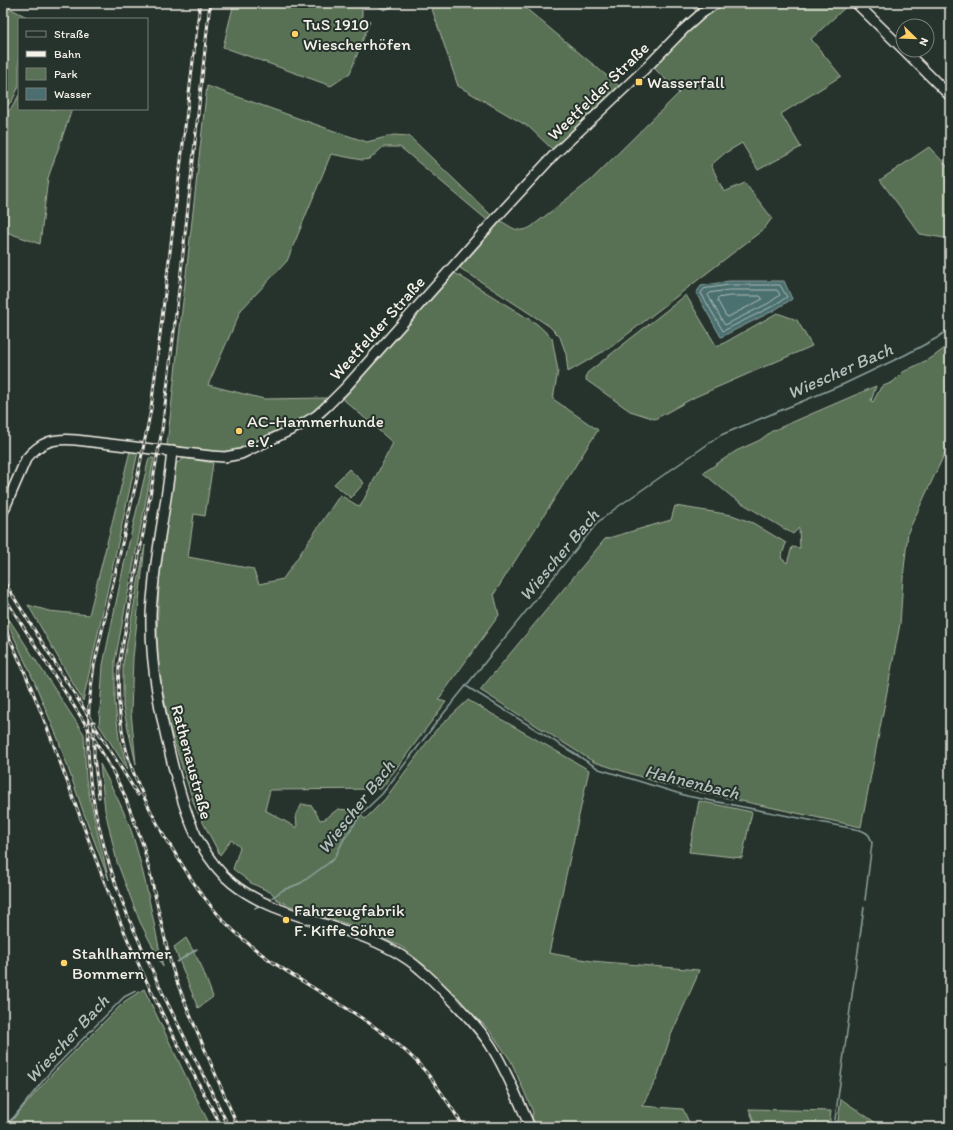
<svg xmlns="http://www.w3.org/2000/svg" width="953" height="1130" viewBox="0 0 953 1130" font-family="Itim,sans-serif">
	<rect width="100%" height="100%" fill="#26332d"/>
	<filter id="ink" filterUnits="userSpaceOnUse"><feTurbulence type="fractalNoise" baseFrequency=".025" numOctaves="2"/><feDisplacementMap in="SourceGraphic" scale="8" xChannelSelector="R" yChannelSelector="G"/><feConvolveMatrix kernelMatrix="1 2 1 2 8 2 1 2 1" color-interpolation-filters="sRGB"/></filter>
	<g filter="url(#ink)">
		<g fill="#597155" stroke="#a6b19e">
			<path d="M234,3H362V17L370,21L350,73L331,86L223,47Z"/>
			<path d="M375,3H403L384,10Z"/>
			<path d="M430,3H523V6L619,86L553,150L529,127L458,86Z"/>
			<path d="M689,3H708L696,11Z"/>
			<path d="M723,3H848L849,4L811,39L841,76L781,114L801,147L758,170L742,143L725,153L711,165L724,192L745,183L772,218L764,229L611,347L568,372L566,354L560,337L549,326L460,268L501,221C513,228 518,234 531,227L590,181L679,93L653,67L698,21Z"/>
			<path d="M3,5L31,19H19V86L12,101L3,110Z"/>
			<path d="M207,86L340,133L367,142L394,135L409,136L491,215L487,220L400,147H383L370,159L362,160L331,154L287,261L241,310L208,385L264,399L327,398L313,414L248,448L224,454L167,445Z"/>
			<path d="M19,95V109H72L48,178L40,244L3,231V117L13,106Z"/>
			<path d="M929,147L950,169V239L920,234L880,180Z"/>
			<path d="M455,273L537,324L552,338L558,371L553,399L598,430L494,594L499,615L438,700L446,702L381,789L270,790L265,810L297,828L296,815L302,804L312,806L320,820L325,819L338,809L356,811L365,819L385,799L436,730L468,700L589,770L549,953L592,961L699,970L696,979L671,1035L657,1078L642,1106L683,1109L691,1127H534L531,1121L533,1112L511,1061L489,1030L426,967L402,947L357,927L290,906L276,899L272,893L251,883L233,869L240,847L231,840L220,855L195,807L169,726L159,669L157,636L159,581L175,464L185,458L213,463L205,516L194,514L188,557L253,569L259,584L283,579L340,495L360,507L393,443L343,399Z"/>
			<path d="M686,295L717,347L777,313L797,320L812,346L695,397L655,419L630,411L586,380L587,373Z"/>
			<path d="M950,344V442L908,532L903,578L900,624L861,827L663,784L594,762L480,690L605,539L671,520L675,506L732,515L753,523L786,543L781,558L787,563L792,547L800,548L799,528L793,534L732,497L703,473L736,451L760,440L772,431L876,386L871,401L873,402L881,387L893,382L903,372L933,357Z"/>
			<path d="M130,451L138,452L83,701L28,605L49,611L89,615Z"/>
			<path d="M149,458H154L115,661V703L119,738L128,770L99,725L103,665L124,564Z"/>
			<path d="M349,469L364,483L351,498L334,484Z"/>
			<path d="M145,545L133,658L131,712L136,764L123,707V664Z"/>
			<path d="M3,610L84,734L86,779L97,831L109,880L83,811L58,739L34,681L3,613Z"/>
			<path d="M100,764C112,788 125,811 133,836C146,879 154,924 163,967L140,922L117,862L105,810Z"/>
			<path d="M699,801L752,812L742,858L689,852Z"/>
			<path d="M186,938L201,965L213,997L198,1008L174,947Z"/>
			<path d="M144,989L190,1085L211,1127H6L52,1074L125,1001Z"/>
			<path d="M841,1099L882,1127H837Z"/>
			<path d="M749,1109L831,1111L829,1127H756Z"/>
		</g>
		<path fill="#4b6f70" stroke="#8fa3a0" d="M729,281H784L792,299L773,311L721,337L696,293L701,286Z"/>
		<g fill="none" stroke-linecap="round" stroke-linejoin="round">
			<g stroke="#b0bdb8" stroke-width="1">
				<path d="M729,285H780L787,297L771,307L723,331L701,293L704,289Z"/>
				<path d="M729,290H777L780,295L769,303L725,325L724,324L708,295L710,293Z"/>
				<path d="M730,296H760L762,298L761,300L728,317L726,316L717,300L719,298Z"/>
			</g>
			<g stroke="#8fa3a0" stroke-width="1.5">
				<path d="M466,686L599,769L687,796L860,830C868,833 870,835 872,843L865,900"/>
				<path d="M270,899L283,890L301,883L334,859L344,839L362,813L382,794L436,723L598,522L616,508L721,435L844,384L905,355L937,338L950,328"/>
				<path d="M255,908L260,905"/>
				<path d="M177,962L197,949"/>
				<path d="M3,1127L14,1117L50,1072L124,997L136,991"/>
				<path d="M834,1127L864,907"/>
			</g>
			<defs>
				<g id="secondary">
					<path d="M856,3L903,49"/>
					<path d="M904,50L950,96"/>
					<path d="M172,451C168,494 159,536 154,579C153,592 151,605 151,617C150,667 161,718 173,766C180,792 187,819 200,843C208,857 218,872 232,883C268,912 315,919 358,935C380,943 403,954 421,970C433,980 444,992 455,1003C468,1017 481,1030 491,1046C507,1071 518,1100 530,1127"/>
					<path d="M3,512L26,459C41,441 54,438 76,440L211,456L225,457L241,454L299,426L316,416L326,407L346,387L497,217L554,155L650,64L683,30L702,13L716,3"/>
				</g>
			</defs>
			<use href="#secondary" stroke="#f4f1e8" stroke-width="12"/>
			<use href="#secondary" stroke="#26332d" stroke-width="9"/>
			<defs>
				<g id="rail">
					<path d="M200,3L151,409L138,474L94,666L89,703L88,750L90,781L96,814L106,854L116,885L129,919L163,994L229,1127"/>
					<path d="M3,580L138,795"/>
					<path d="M3,595L86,725L111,768L124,794L143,845L150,873L169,957L175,977L188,1010L238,1127"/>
					<path d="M3,624C49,720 79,821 119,919C148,990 185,1059 222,1127"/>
					<path d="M94,722V757L99,797"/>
					<path d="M167,840C185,870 203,900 227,924C273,972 337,996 388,1037C402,1047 415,1059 426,1072C440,1089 452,1109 464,1127"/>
					<path d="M169,845C148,807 126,767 121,723C118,703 118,684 119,665L162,430L180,281L210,3"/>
				</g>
			</defs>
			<use href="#rail" stroke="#f4f1e8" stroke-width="3"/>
			<use href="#rail" stroke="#26332d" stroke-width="1.5" stroke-dasharray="4.5" stroke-linecap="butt"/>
		</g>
	</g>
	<g fill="#ffd166" stroke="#26332d" stroke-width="1.5">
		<circle cx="295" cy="34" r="4"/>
		<rect x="635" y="78" width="8" height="8" rx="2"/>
		<circle cx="239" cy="431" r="4"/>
		<circle cx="286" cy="920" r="4"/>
		<circle cx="64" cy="963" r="4"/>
	</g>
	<g text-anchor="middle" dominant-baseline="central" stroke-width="4" stroke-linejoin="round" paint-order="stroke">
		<g font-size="17" fill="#f4f1e8" stroke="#26332d" text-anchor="start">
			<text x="303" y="24">TuS 1910<tspan x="303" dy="20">Wiescherhöfen</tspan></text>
			<text x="647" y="82">Wasserfall</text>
			<text x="247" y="421">AC-Hammerhunde<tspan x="247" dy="20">e.V.</tspan></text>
			<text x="294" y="910">Fahrzeugfabrik<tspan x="294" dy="20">F. Kiffe Söhne</tspan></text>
			<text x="72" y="953">Stahlhammer<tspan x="72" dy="20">Bommern</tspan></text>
		</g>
		<g font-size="17" fill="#f4f1e8" stroke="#26332d">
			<text transform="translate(598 91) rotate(-44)">Weetfelder Straße</text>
			<text transform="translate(377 328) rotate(-48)">Weetfelder Straße</text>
			<text transform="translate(192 762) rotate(75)">Rathenaustraße</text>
		</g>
		<g font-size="18" font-style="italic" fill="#b0bdb8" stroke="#26332d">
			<text transform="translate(840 371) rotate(-24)">Wiescher Bach</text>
			<text transform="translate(559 555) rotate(-50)">Wiescher Bach</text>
			<text transform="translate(692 782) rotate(14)">Hahnenbach</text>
			<text transform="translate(356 807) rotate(-52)">Wiescher Bach</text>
			<text transform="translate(67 1039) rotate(-47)">Wiescher Bach</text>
		</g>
	</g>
	<rect width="953" height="1130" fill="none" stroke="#26332d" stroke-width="16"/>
	<rect x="8" y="8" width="937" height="1114" fill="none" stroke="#f4f1e8" stroke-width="1.5" filter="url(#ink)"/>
	<rect x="18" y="18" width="130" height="92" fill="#26332d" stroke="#787f78"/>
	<rect x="26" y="31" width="20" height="6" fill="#26332d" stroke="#787f78"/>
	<text x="54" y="38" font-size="12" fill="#f4f1e8">Straße</text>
	<rect x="26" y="51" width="20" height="6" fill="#f4f1e8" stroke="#787f78"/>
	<text x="54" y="58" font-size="12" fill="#f4f1e8">Bahn</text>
	<rect x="26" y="68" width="20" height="12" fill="#597155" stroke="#787f78"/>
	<text x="54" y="78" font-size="12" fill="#f4f1e8">Park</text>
	<rect x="26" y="88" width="20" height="12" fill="#4b6f70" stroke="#787f78"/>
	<text x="54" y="98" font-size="12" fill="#f4f1e8">Wasser</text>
	<g transform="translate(915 38) rotate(113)"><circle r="19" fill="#26332d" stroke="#787f78"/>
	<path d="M0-3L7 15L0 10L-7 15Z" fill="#ffd166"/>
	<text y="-6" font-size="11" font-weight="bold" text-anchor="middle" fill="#f4f1e8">N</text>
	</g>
</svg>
